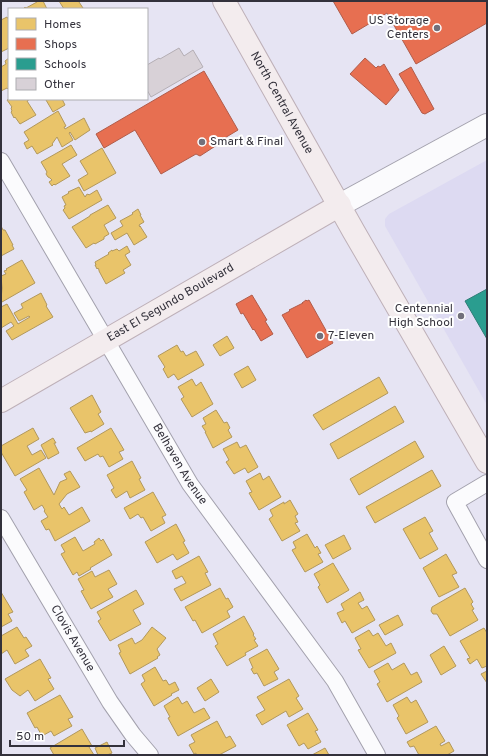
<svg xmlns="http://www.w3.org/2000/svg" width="488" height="756" viewBox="0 0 488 756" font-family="Overpass,sans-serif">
	<rect width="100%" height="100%" fill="#e6e4f3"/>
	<path fill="#dddaf2" d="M487,160V405L385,226V219L389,214Z"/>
	<g fill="#e9c46a" stroke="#b2985c">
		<path d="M36,1H43L47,9H23L25,7L26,8L37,2Z"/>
		<path d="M59,1H79V2L83,8L81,9H64Z"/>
		<path d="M7,17L9,20V48L1,52V20Z"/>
		<path d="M9,58V89H8L7,88L1,91V67L6,64L5,61Z"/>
		<path d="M9,99H30L27,101L36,115L20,124L15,117L14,118L11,112L12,111L11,108L12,107L7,100Z"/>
		<path d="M48,99H62L65,105L53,112L46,100Z"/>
		<path d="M58,111L66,126L64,127L65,129L84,118L90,130L75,140L70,132L69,133L73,140L62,147L57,137L52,144L53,145L37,154L32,146L27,149L24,143L29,140L24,132Z"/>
		<path d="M71,145L77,155L62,164L70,176L55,185L54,184L52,186L49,182L52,180L50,178L48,177L46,174L47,172L41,162Z"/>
		<path d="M102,148L116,173L84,191L78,180L88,174L80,161Z"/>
		<path d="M79,187L85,197L86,196V195L88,194L89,195L97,190L102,200L69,219L63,210L65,208L64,206L66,205L62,197L69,193L68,192Z"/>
		<path d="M108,205L116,218L104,225L109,234L104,237V239L95,244L94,243L86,248L72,227L90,216V215Z"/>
		<path d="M138,209L141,215H140L144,222L139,225L140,227V226L147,237L134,245L127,233L115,240L111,233L123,226L120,221L133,214L132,213Z"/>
		<path d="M1,226L3,230H5L13,245H12L14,249L1,256Z"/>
		<path d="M127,246L130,252L125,255L131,265L123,270L125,273L106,284L99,271V270L98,268L97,269L95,265H96L95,262L109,254L108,253L112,250V251L117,249L119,251Z"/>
		<path d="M22,260L35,283L2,302L1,300L2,288L1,276L6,274L4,271L7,270L6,269Z"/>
		<path d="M41,293L47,305L46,306L53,317L12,340L6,331L14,326L11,322L1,328V307L7,304L18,324L30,317L29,316L19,321L14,313L23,308L21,304Z"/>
		<path d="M227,336L234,348L220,356L213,345Z"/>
		<path d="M177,345L181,352L183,351L186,356L196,351L204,365L178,380L174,374L168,378L163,369L165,367L158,356Z"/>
		<path d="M248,366L256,380L242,388L234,374Z"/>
		<path d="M379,377L388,393L323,430L313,415Z"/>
		<path d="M192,379L196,386L201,382L213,404L192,417L181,399L184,397L178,387Z"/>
		<path d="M92,395L101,412L98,414L104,424L91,432V431L85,433L70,408Z"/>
		<path d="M395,406L404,422L338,459L330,444Z"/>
		<path d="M216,410L224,423L227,422L230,428L228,430L232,437L213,448L205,432H206L202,426L206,424L203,418Z"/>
		<path d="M33,428L39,439L27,446L32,455L41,450L46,458L15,476L1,452V446Z"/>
		<path d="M111,428L124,450L119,452L123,459L109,467L103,456L100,457L98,454L85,461L77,448Z"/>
		<path d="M53,438L56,443H54L59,453L48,459L41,445Z"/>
		<path d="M415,441L424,457L359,495L350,479Z"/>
		<path d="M237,442L240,448L246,445L258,467L248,473L245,468L234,474L226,462L229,460L223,449Z"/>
		<path d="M132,461L141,478L139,479L145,490L130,498L127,491L116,498L111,490L114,488L107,475Z"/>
		<path d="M39,468L54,495L60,482L67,479L64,474L70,471L80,487L67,494L59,504L62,509L64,507L69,515L82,507L90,521L55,541L49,529L46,530L41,521L48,517L44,511L45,510L42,505L34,510L24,492L27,490L20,479Z"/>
		<path d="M432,470L441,486L375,523L366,507Z"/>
		<path d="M260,473L263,480L269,476L281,497L259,510L249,493L252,492L246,481Z"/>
		<path d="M153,492L166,515L162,517L165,523L151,531L143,517L141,518L138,514L130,519L124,508Z"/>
		<path d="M290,500L298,514L295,516L298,522L295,523L300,531L282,541L269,519L273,516L270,510L284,502V504Z"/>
		<path d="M425,517L433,531L429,533L438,549L420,559L403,529Z"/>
		<path d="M176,524L185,541L183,542L189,553L177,560L173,554L157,563L145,542Z"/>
		<path d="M307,534L315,548L317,546L321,553L318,554L323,562L305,572L292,550L296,548L293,542Z"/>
		<path d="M344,535L351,549L333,559L325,545Z"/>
		<path d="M75,537L83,551L95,544L94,542L99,538L101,541L103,539L112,555L90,568L91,569L79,576L77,572L73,575L61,554L65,552L61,545Z"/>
		<path d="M446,554L457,573L452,575L459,587L439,597L423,568Z"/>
		<path d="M199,556L208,572L205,573L211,585L181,601L174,589L186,583L182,576L176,579L172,571Z"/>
		<path d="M333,563L349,590L327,603L318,587L320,585L314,574Z"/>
		<path d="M109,570L117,584L108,589L113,597L91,609L81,591L84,590L78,579L92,571L95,577Z"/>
		<path d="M220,588L226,599L228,598L233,607L227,611L230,617L202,633L195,620L193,621L185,607Z"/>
		<path d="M465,588L473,602L471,604L474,609L472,610L478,620L450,636L437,614H433L431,611L432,607Z"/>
		<path d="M136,590L144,604L133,610L141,624L110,641L98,621L101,619L97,612Z"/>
		<path d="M1,592L13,612L8,614L12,621L1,627Z"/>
		<path d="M360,592L364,600L358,603L362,609L367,606L375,620L352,633L345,621L342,623L337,613L344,610L341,604Z"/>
		<path d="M398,615L403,625L385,635L379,625Z"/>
		<path d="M244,616L254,634L253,635L256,639L254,640L258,646L245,653L246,655L227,666L215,646L218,644L213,634Z"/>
		<path d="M17,627L24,638L26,637L32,646L25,650L29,656L15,664L7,650L1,654V636Z"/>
		<path d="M152,627L166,638L157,649L160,655L157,657L158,658L130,674L119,653L121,652L118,645L132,638L135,644L142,640Z"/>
		<path d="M484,628L487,633V666L482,668L477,659L470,664L467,659L470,658L460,641Z"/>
		<path d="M369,630L373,636L378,633L386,646L391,643L396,653L369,668L358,650L361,649L355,638Z"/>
		<path d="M444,646L456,666L441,675L430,655Z"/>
		<path d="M267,649L279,669L274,672L278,679L264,686L257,673L254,674L251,669L253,668L249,659Z"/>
		<path d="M40,659L51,678L48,679L54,689L35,701L28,690L20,696L12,690L5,679Z"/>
		<path d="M388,663L392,670L404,663L411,675L417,672L422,682L387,702L377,684L380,682L374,671Z"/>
		<path d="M155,667L163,681L166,680L169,685L175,682L179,690L171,694L172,695L154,706L141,684L145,681L142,675Z"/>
		<path d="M487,671V683L481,674Z"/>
		<path d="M211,679L219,692L205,701L197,688Z"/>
		<path d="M289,679L299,696L296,698L303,709L289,717L286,711L262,725L256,715L265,710L257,697Z"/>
		<path d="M60,695L73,717L68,719L72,726L54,736L51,731L42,736L37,727L35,728L27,713Z"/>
		<path d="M178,697L182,704L187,701L194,713L204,708L210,718L178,736L168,718L170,717L164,706Z"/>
		<path d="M407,697L411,703L416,700L428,722L406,734L397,718L399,716L393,705Z"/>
		<path d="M308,713L318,730L315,731L321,742L308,749L304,743L299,746L287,725Z"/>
		<path d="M217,721L226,738L230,736L236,746L219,755H196V753L194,754L189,745L195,742L191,735Z"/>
		<path d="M436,726L445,741L440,744L441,746L449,742L454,751L447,755H419L414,746L410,747L407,742Z"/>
		<path d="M82,729L92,746L89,747L94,755H54L50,748Z"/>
		<path d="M107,742L112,753L107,755H98L95,748Z"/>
		<path d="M325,748L329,755H312Z"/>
	</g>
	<g fill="#e76f51" stroke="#b15c4a">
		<path d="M333,1H487V23L416,64L387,13L352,34Z"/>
		<path d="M365,58L376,68L378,66L380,67L384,64L399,90L386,105L350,74Z"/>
		<path d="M411,67L434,109L425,114L422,113L399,74Z"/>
		<path d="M204,71L238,130L218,142L217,145L200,156L196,154L161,174L135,130L104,148L96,134Z"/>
		<path d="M252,295L267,320L265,321L273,334L261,341L254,329L253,330L243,313L241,314L236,304Z"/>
		<path d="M306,300L307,301L309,300L333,343L307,358L282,315L290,311L289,310L303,303H302Z"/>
	</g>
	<path fill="#2a9d8f" stroke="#2d7d76" d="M487,289V339L465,301Z"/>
	<path fill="#d8d1d7" stroke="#b4aeb4" d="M179,48L184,56L193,50L203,67L151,97L147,90V65L159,58L160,59Z"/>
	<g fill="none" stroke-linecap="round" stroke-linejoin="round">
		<defs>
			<g id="street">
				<path id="s1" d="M1,161L190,484L335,681L377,755"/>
				<path d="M487,483L455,502L487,560"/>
				<path id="s2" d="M1,518L110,702L133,735L150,755"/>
			</g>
			<path id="secondary" d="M340,205L487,125"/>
			<g id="primary">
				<path id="s3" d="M224,1L354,232L487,462"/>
				<path id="s4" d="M1,401L340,205"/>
			</g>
		</defs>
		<use href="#street" stroke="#a3a1ad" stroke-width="18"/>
		<use href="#secondary" stroke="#a3a1ad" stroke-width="24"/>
		<use href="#primary" stroke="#beb0b8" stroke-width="24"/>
		<use href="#street" stroke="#fbfbfd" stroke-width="16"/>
		<use href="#secondary" stroke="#fbfbfd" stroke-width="22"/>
		<use href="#primary" stroke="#f3ecee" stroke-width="22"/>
	</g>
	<g fill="#72707b" stroke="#fff" stroke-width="1.5">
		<circle cx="437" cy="28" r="4"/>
		<circle cx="202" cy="142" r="4"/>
		<circle cx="461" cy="316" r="4"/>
		<circle cx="320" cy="336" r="4"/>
	</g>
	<g text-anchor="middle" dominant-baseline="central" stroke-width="4" stroke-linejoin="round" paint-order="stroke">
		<g font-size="12" fill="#33313b" stroke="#fff" text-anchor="end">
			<text x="429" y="21">US Storage<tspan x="429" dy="14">Centers</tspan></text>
			<text x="210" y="142" text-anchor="start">Smart &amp; Final</text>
			<text x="453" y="309">Centennial<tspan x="453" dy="14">High School</tspan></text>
			<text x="328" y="336" text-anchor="start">7-Eleven</text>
		</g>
		<g font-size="12" fill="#33313b" stroke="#fff">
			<text stroke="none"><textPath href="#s3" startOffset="117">North Central Avenue</textPath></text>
			<text stroke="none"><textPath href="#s4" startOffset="196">East El Segundo Boulevard</textPath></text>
			<text stroke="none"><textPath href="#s1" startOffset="352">Belhaven Avenue</textPath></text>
			<text stroke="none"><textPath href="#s2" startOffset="140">Clovis Avenue</textPath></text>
		</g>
	</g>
	<rect width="488" height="756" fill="none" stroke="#33313b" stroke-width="4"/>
	<rect x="8" y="8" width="140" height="92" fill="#ffffff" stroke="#adadb1"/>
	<rect x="16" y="18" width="20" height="12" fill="#e9c46a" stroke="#adadb1"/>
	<text x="44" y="28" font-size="12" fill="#33313b">Homes</text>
	<rect x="16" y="38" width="20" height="12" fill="#e76f51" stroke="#adadb1"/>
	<text x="44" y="48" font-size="12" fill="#33313b">Shops</text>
	<rect x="16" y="58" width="20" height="12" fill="#2a9d8f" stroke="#adadb1"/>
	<text x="44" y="68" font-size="12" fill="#33313b">Schools</text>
	<rect x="16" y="78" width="20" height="12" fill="#d8d1d7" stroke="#adadb1"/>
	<text x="44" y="88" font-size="12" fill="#33313b">Other</text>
	<path d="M10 740v6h114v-6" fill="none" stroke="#33313b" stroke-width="2"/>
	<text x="16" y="740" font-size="12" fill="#33313b" stroke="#ffffff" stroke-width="3" paint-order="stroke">50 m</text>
</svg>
